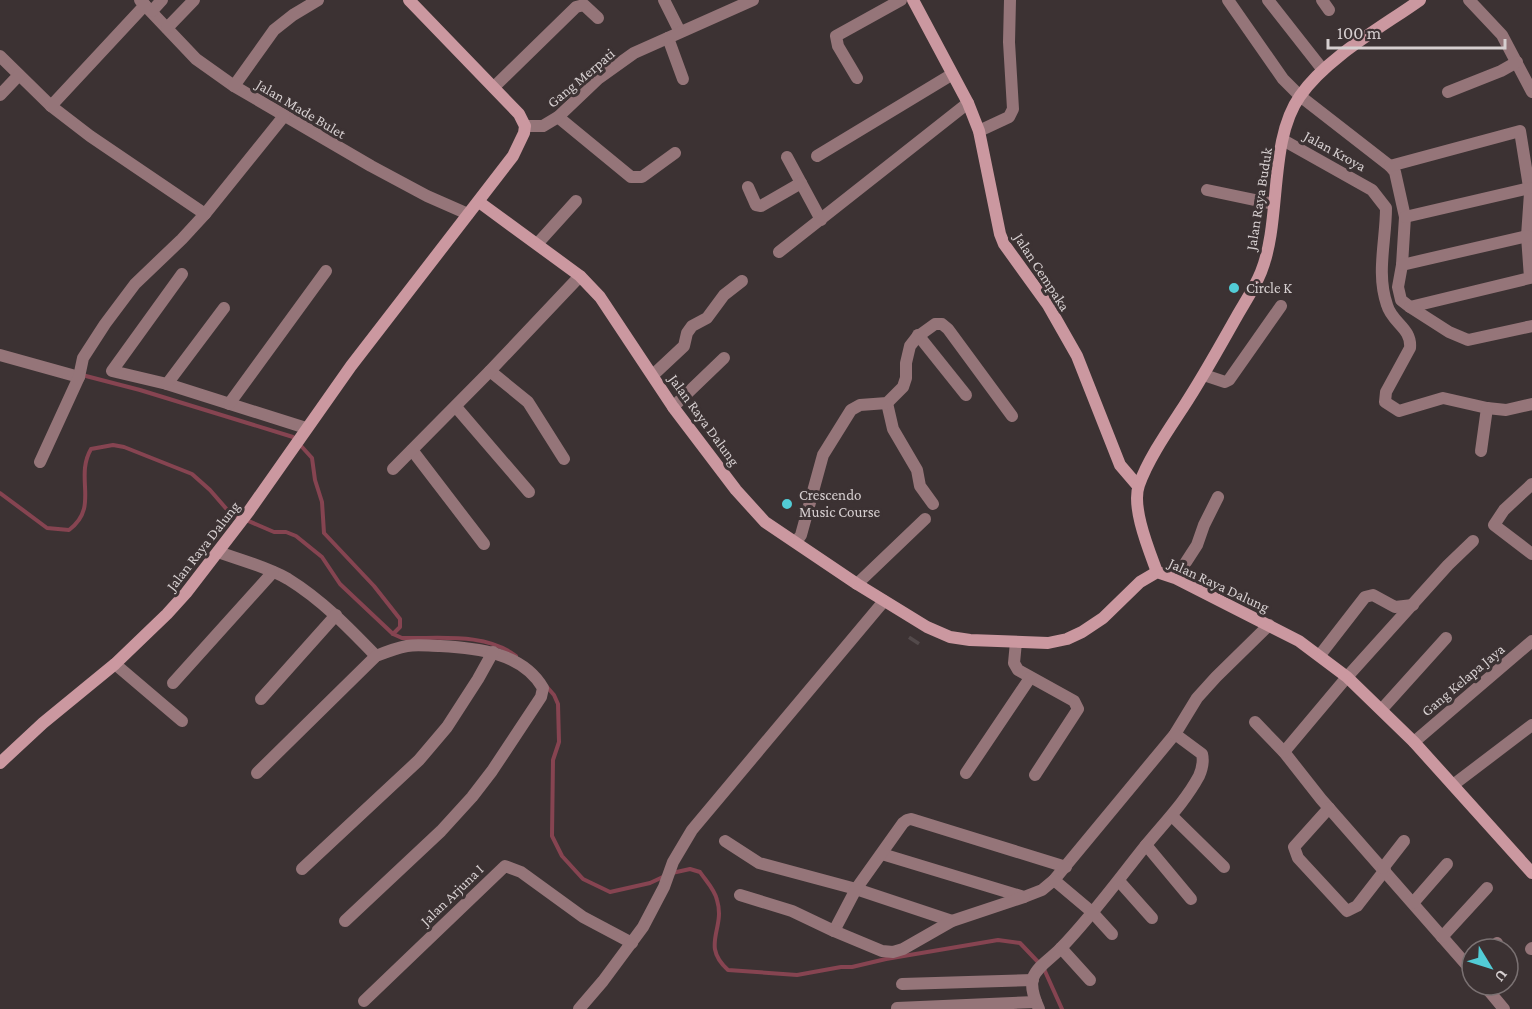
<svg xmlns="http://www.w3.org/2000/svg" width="1532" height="1009" viewBox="0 0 1532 1009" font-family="'Crimson Pro',serif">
	<rect width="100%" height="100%" fill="#3c3233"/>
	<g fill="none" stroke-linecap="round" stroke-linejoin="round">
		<g stroke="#864451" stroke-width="4">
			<path d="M82,375L140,390L293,437L312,458L315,480L322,502L324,533L374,586L400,619V627L393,634"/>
			<path d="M0,493L47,528L69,530C100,507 74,478 91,449L113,445L124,447L192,474L210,490L230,513L274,532H286L296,536L322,557L340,584L393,634L402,638C439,639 485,632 516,656"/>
			<path d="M547,687L554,695L558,704L559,742L553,760L552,836L562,856L583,879L610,892L650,883L665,876"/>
			<path d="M672,873L690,869L700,872C706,881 715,890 717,900C726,929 700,945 728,970L797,975L841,967H852L886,959L998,940L1020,943L1039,963"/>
			<path d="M1044,969L1062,1009"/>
		</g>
		<path stroke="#534a4b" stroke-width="12" stroke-dasharray="12 6" stroke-linecap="butt" d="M913,642L915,639"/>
		<g stroke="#957579" stroke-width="12">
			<path d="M140,0L196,59L234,86L371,166L427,196L468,214"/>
			<path d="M664,0L680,32"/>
			<path d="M1228,0L1283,79L1300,96L1390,166L1395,172L1405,217L1402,265L1398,287L1401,300L1410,307L1449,332L1468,340L1532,326"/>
			<path d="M1268,0L1323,70"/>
			<path d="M1322,0L1329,10"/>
			<path d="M1469,0L1502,35L1532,92"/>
			<path d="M152,11L162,0"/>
			<path d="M167,28L194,0"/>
			<path d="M668,38L683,79"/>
			<path d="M0,56L51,106L90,136L205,214"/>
			<path d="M857,78L838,46L836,36L901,0"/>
			<path d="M234,86L274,30L293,15L318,0"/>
			<path d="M494,87L576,7L584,5L598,18"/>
			<path d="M1448,92L1501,71L1517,62"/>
			<path d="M0,95L19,75"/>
			<path d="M51,106L145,5"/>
			<path d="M558,117L631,177H642L675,153"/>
			<path d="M525,126H543L558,117L599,78L634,53L753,0"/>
			<path d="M979,131L1009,117L1013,109L1009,42L1010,0"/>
			<path d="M1283,140L1372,190L1386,208C1386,241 1376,273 1387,305C1392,323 1412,328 1410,348L1386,392L1385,402L1399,411L1443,398L1487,408L1506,410L1532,404"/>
			<path d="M817,156L951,75"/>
			<path d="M787,157L821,220"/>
			<path d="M1390,166L1520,131L1530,193L1527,236L1530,278L1410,307"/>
			<path d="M748,187L756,205L761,206L801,183"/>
			<path d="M1207,190L1274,204"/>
			<path d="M1405,217L1530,188"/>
			<path d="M538,243L576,201"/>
			<path d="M779,252L968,103"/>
			<path d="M1402,265L1527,236"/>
			<path d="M182,274L112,371L167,384L306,428"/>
			<path d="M918,335L966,395"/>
			<path d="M0,355L79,377"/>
			<path d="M490,371L528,402L564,459"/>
			<path d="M653,375L684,346L687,333L692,326L707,318L724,295L742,281"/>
			<path d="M1204,375L1225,382L1229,380L1281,306"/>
			<path d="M167,384L224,308"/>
			<path d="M887,403L893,429L917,470L920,486L933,504"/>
			<path d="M229,404L326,271"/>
			<path d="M456,407L529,492"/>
			<path d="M673,407L724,358"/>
			<path d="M412,450L484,544"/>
			<path d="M1481,451L1487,408"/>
			<path d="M40,462L79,377L83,358L105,324L135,284L182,239L205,214L284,116"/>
			<path d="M393,469L490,371L580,276"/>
			<path d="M1532,484L1504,510L1494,525L1532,554"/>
			<path d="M796,542L801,535L823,455L851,410L860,405L887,403L903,387L906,378V363L910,346L917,337L935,324H942L948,329L1012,416"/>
			<path d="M218,552C241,560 267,567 288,579C322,600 349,628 376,656"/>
			<path d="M1186,562L1197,545L1204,525L1218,497"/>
			<path d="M857,584L925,519"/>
			<path d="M1016,642L1014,663L1018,670L1074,701L1078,709L1035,775"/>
			<path d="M1320,655L1365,597L1373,595L1395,607L1413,605"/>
			<path d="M115,664L182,721"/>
			<path d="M173,683L273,572"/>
			<path d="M261,699L336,615"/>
			<path d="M1382,709L1446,638"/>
			<path d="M1255,722L1284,752L1321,799L1472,971"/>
			<path d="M1414,742L1532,641"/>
			<path d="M1284,752L1347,677L1448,565L1473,541"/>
			<path d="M257,773L376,656C386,652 396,648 407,646C418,644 429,646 440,646C476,648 522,652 543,688L541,697L492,771L472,797L441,831L345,921"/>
			<path d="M966,773L1030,678"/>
			<path d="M1453,785L1532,725"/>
			<path d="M1329,808L1294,847L1298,858L1347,911L1357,906L1385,870"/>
			<path d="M1172,816L1224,867"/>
			<path d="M725,841L759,863L856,889L952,921"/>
			<path d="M1146,845L1191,899"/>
			<path d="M882,854L1024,897L1042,890L1054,880L1175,734L1197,698L1216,677L1269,625"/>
			<path d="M1383,868L1404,841"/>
			<path d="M302,869L419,760L447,727L478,679L493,652"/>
			<path d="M1054,880L1092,912L1112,934"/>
			<path d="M1119,881L1152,918"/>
			<path d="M740,895L792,911L834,931L856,889L903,823L907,820L911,819L1066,867"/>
			<path d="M1413,903L1447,864"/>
			<path d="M834,931L882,951L893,952L903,949L952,921L1024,897"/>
			<path d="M1442,937L1487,888"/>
			<path d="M1061,948L1090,980"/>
			<path d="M1495,949L1497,943"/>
			<path d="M1531,949L1532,948"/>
			<path d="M902,984L1033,980"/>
			<path d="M1484,985L1504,1009"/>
			<path d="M364,1001L505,866L521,872L583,917L632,943"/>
			<path d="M897,1008L1036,1002"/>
			<path d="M579,1009L603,981L643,927L664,887L673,862L692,830L884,601"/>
			<path d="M1039,1009C1035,1000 1030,988 1033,978C1037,966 1053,957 1061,948C1092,916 1118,880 1146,845C1164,823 1185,802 1199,776C1202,769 1204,762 1202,754L1175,734"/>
		</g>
		<g stroke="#cb98a0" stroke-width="12">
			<path d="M913,0L968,103L979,131L1000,234L1004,244L1048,305L1077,356L1120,465L1138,486"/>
			<path d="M479,202L580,276L600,297L673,407L736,490L765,522L857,584L927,627L950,637L970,640L1048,643L1067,639L1082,632L1103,618L1140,582L1157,572L1175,578L1299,641L1347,677L1414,742L1532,873"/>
			<path d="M1157,572C1149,550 1131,507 1139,485C1148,459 1169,429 1184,406C1203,377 1220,346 1237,316C1245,302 1255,287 1261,272C1282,220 1268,141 1300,96C1326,58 1382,27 1420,0"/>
			<path d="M0,763L43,723L115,664L167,614L186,593L249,511L351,366L513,156L524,133L525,126L519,114L409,0"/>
		</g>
	</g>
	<g fill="#52ccd6" stroke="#3c3233" stroke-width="2">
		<circle cx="1234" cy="288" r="6"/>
		<circle cx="787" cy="504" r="6"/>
	</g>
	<g text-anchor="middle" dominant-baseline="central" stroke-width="6" stroke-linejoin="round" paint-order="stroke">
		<g font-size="15" fill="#d6cfd0" stroke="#3c3233">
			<text transform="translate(581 78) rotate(-40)">Gang Merpati</text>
			<text transform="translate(301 109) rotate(31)">Jalan Made Bulet</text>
			<text transform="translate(1335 151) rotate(29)">Jalan Kroya</text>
			<text transform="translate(1259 199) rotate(-81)">Jalan Raya Buduk</text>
			<text transform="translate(1042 272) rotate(57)">Jalan Cempaka</text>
			<text transform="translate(704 420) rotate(54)">Jalan Raya Dalung</text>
			<text transform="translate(203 546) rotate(-52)">Jalan Raya Dalung</text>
			<text transform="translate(1219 585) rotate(25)">Jalan Raya Dalung</text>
			<text transform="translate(1463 680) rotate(-40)">Gang Kelapa Jaya</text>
			<text transform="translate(452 895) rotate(-44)">Jalan Arjuna I</text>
		</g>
		<g font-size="15" fill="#d6cfd0" stroke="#3c3233" text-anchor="start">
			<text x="1246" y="288">Circle K</text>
			<text x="799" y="495">Crescendo<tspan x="799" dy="17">Music Course</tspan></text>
		</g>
	</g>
	<g transform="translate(1490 967) rotate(128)"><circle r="28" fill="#3c3233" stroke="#7a7172" stroke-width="1.5"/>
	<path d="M0-4.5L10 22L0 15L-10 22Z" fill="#52ccd6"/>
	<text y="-9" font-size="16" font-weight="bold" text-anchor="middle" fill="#d6cfd0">U</text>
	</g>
	<path d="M1328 39v9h177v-9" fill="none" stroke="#d6cfd0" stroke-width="3"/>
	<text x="1337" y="39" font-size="18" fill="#d6cfd0" stroke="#3c3233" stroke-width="4.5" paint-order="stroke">100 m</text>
</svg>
